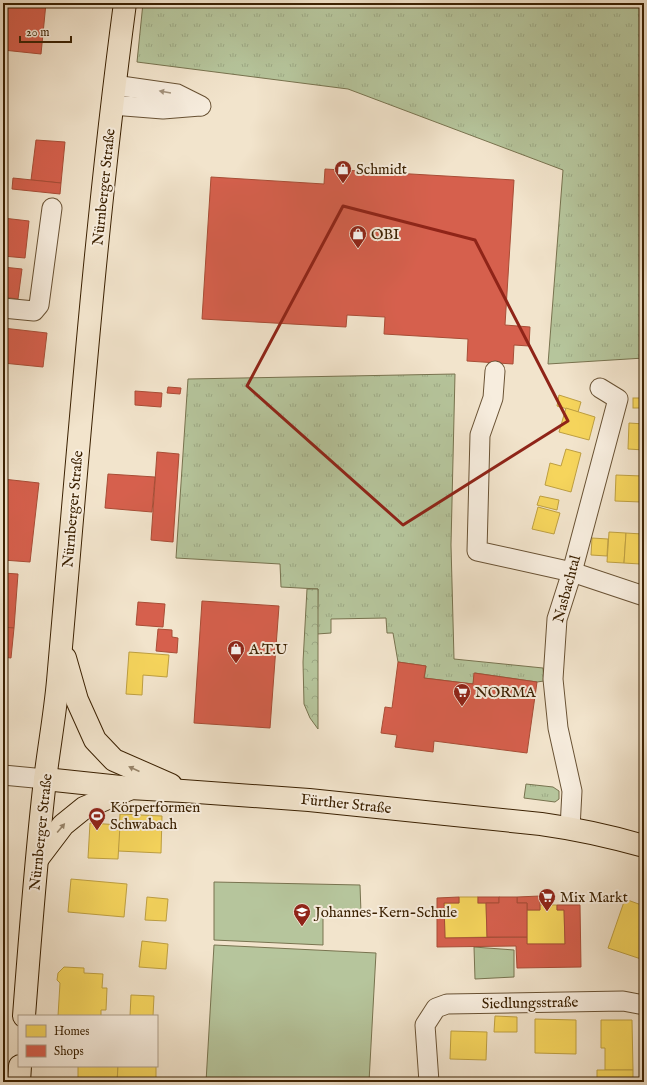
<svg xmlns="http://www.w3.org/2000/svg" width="647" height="1085" viewBox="0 0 647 1085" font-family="'IM FELL English',serif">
	<defs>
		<pattern id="grass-tufts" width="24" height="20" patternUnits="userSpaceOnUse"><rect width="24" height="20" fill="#b6c59c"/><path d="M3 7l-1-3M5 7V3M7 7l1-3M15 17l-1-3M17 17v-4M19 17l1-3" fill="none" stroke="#9da985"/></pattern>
		<pattern id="forest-crowns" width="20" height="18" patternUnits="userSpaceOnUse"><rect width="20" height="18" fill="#b6c59c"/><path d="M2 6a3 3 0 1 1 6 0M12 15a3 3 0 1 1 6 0" fill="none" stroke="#9da985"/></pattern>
	</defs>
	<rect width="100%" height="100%" fill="#f2e4cc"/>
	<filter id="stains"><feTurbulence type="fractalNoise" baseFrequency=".005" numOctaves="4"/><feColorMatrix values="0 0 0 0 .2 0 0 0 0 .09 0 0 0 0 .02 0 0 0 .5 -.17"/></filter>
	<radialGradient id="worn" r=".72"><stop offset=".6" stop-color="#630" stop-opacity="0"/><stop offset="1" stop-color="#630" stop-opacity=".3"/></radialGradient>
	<g fill="url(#grass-tufts)" stroke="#78734f">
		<path d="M143,3H644V358L548,364L563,170L348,89L137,62Z"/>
		<path d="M455,374L451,545L454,659L543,668L544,681L537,682L475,673L473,684L424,678L426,666L398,662L393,633H387L386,618L331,619V633L317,634L318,589L281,587L280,564L176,558L188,379Z"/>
		<path d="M526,784L553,787L559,791V799L555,802L524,798Z"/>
	</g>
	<path fill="url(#forest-crowns)" stroke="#78734f" d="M307,589H318V729L310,718L304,704L303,662Z"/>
	<g fill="#b6c59c" stroke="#78734f">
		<path d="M214,882L360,885L361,913H323V945L214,940Z"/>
		<path d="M214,945L376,953L369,1082H206Z"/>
		<path d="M474,947L514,950V977L475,979Z"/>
	</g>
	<g fill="#f6d55c" stroke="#be9f41">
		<path d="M641,367H644V390L640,389Z"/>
		<path d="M559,395L581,402L578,412L557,406Z"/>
		<rect x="633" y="398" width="11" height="10"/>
		<path d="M566,408L595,417L589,440L559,432Z"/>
		<path d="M629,423L644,424V450L628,449Z"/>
		<path d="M566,449L581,453L571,492L545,485L550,463L561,466Z"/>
		<path d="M616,475L642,476L641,502L615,501Z"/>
		<path d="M540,496L559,500L557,510L537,505Z"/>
		<path d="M538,507L560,513L554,534L532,529Z"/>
		<path d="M609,532L626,533L624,563L607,562Z"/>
		<path d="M626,533L642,534L640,564L624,563Z"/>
		<path d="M592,538L608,539L607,556L591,555Z"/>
		<path d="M642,544H644V561H640Z"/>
		<path d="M129,652L169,655L167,677L143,675L142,695L126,694Z"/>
		<path d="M120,814L162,816L161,853L118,851Z"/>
		<path d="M90,823L120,825L118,859L88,858Z"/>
		<path d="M71,879L127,884L124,917L68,912Z"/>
		<path d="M147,897L168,899L166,921L145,920Z"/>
		<path d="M459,897H478V903H486L487,937L445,938L444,903H459Z"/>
		<path d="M625,899L644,906V960L608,948Z"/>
		<path d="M540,905H557V910H564L565,944H527V910H540Z"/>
		<path d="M142,941L168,944L166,969L139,967Z"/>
		<path d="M64,967L84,968V973L103,974L102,988H107L106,1010H101V1016H58L60,983L57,980L58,973Z"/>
		<path d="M131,995L154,996L153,1016H130Z"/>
		<path d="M495,1016L517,1017V1032H494Z"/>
		<path d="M535,1019L576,1020V1054L535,1053Z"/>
		<path d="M601,1020H632L633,1070H605V1048H601Z"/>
		<path d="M451,1031L487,1032L486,1060L450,1059Z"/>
		<path d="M78,1066H118L117,1082H78Z"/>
		<path d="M118,1066H156V1082H117Z"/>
		<path d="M597,1070H633V1082H589L597,1081Z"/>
	</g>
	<g fill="#d6604d" stroke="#a84d36">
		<path d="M3,3H46L41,54L3,50Z"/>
		<path d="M36,140L65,142L61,183L31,180Z"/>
		<path d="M325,169L514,180L505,325L530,327L529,346L514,345L513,364L467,361L468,339L384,334L385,317L347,315L346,327L202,319L211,177L324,184Z"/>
		<path d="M13,178L61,183L60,194L12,189Z"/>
		<path d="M3,218L29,221L25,258L3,256Z"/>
		<path d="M3,267L22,269L18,299L3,297Z"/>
		<path d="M3,328L47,333L43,367L3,363Z"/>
		<path d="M168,387L181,388L180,394L167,393Z"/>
		<path d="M135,391L162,393L161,407L135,405Z"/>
		<path d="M157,452L179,454L173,542L151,540Z"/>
		<path d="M108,474L155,477L152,512L105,508Z"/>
		<path d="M3,479L39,483L30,562L3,560Z"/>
		<path d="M3,573L18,574L14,628L3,627Z"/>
		<path d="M202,601L279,606L270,728L194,723Z"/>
		<path d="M138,602L165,604L163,627L136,625Z"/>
		<path d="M3,627L14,628L11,658L3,657Z"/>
		<path d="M158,629L172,630V637L178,638L177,653L156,651Z"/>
		<path d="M398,662L426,666L424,678L473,684L474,673L537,682L527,753L434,741L433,752L395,747L397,735L381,733L385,707L392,708Z"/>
		<path d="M540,896V910H527V903H517V897Z"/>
		<path d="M459,897V903H444L445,938L527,937V944H565L564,910H557V905H580L581,967L517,968L516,946L437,947V898Z"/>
		<rect x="478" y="897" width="21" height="6"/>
		<path d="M499,897H517V903H527V937H487L486,903H499Z"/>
	</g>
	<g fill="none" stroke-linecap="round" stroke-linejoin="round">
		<defs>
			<g id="minor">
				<path d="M114,85L177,94L201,106"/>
				<path d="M112,105L163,109L200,106"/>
				<path d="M3,308L34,311L39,305L52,208"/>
				<path d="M495,371L493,398L480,435L477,551L572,572L644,596"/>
				<path d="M3,775L45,779"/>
				<path d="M570,828L572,791L558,728L553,679L557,619L572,572L618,399L600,388"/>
				<path d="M429,1082L425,1025L436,1008L447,1004L623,1001L644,1005"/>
			</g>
			<g id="major">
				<path d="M65,658L77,700L95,740L114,760L171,785"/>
				<path d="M45,779L130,788L183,791L309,800L541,824C577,829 609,836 644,846"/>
				<path d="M38,858L63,825L84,808L129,789"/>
				<path d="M24,1016C30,937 36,858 45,780C49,747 55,714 58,681C78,455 95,228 125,3"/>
				<path d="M19,1082L20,1066"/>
			</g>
		</defs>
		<use href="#minor" stroke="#695234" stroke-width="21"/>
		<use href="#major" stroke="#3b2102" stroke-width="24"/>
		<use href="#minor" stroke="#f7edde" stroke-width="19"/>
		<use href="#major" stroke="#f2e4cc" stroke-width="22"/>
	</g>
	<defs><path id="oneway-solid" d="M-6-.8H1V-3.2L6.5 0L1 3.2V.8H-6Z"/></defs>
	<use fill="#a2917b" href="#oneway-solid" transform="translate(165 92) rotate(-170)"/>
	<g fill="#968267">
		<use href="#oneway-solid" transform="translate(134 769) rotate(-156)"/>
		<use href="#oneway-solid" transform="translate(61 828) rotate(-50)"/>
	</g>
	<path fill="none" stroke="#8f2418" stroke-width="3" stroke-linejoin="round" d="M343,206L475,240L568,421L403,525L247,386Z"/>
	<defs>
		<symbol id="shop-pin" viewBox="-11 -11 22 30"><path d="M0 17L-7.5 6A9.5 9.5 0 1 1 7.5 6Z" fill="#8f2418" stroke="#f7edde"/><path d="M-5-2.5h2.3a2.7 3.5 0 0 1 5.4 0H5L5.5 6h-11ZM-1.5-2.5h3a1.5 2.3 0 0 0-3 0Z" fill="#fff"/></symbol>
		<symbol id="supermarket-pin" viewBox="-11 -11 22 30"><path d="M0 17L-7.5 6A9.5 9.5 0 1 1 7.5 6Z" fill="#8f2418" stroke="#f7edde"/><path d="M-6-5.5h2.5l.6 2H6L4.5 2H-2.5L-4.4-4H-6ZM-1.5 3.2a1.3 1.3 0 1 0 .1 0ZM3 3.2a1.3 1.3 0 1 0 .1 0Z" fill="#fff"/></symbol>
		<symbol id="stadium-pin" viewBox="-11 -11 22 30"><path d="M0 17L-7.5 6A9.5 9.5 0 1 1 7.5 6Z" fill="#8f2418" stroke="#f7edde"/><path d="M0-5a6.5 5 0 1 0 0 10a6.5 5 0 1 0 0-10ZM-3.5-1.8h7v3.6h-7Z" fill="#fff"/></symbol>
		<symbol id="school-pin" viewBox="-11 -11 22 30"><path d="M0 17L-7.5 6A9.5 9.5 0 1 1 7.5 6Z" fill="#8f2418" stroke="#f7edde"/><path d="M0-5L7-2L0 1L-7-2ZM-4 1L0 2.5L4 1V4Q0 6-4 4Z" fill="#fff"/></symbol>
	</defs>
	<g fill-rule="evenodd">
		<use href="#shop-pin" x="333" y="159" width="20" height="27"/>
		<use href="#shop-pin" x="348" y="224" width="20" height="27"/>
		<use href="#shop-pin" x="226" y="639" width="20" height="27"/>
		<use href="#supermarket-pin" x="452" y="682" width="20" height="27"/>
		<use href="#stadium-pin" x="87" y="806" width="20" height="27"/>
		<use href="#supermarket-pin" x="537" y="887" width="20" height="27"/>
		<use href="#school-pin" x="292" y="902" width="20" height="27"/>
	</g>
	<g text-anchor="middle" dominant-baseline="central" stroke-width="4" stroke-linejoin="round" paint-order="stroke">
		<g font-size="15" fill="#3b2102" stroke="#f7edde" text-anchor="start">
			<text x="356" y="169">Schmidt</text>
			<text x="371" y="234">OBI</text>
			<text x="249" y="649">A.T.U</text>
			<text x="475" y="692">NORMA</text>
			<text x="110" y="807">Körperformen<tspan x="110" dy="17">Schwabach</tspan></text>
			<text x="560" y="897">Mix Markt</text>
			<text x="315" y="912">Johannes-Kern-Schule</text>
		</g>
		<g font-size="15" fill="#3b2102" stroke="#f7edde">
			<text transform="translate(104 187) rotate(-84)">Nürnberger Straße</text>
			<text transform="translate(73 509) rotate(-85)">Nürnberger Straße</text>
			<text transform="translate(567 589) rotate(-75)">Nasbachtal</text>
			<text transform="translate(346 804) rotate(6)">Fürther Straße</text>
			<text transform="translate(41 832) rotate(-84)">Nürnberger Straße</text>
			<text transform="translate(530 1003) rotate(-1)">Siedlungsstraße</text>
		</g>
	</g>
	<rect width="647" height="1085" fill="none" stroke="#f2e4cc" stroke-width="16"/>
	<rect x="4" y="4" width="639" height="1077" fill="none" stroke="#3b2102" stroke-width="2"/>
	<rect x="8" y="8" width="631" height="1069" fill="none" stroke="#3b2102"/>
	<rect x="18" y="1015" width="140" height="52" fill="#f7edde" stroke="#ac9b86"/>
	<rect x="26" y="1025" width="20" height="12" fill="#f6d55c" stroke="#ac9b86"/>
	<text x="54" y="1035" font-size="12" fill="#3b2102">Homes</text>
	<rect x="26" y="1045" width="20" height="12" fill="#d6604d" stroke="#ac9b86"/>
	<text x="54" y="1055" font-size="12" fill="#3b2102">Shops</text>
	<path d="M20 36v6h51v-6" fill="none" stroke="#3b2102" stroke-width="2"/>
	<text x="26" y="36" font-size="12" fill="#3b2102" stroke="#f7edde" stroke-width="3" paint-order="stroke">20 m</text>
	<rect width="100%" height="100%" filter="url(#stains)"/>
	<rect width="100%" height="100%" fill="url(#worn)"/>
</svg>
